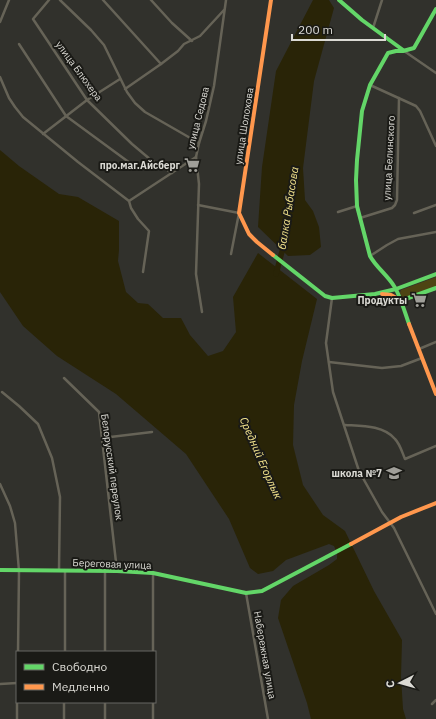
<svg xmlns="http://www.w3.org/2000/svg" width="436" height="719" viewBox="0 0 436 719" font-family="'IBM Plex Sans',sans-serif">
	<rect width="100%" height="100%" fill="#31312c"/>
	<path fill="#4d4413" d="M436,277V286L404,298L402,297L400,293L401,290Z"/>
	<g fill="#292407">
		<path d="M313,0H329L334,8L314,81L303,168L305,200L313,211L319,227L321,247L310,255L288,256L258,227L262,167L276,71Z"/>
		<path d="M0,150L19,166L59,194L78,197L119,221V250L118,261L126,292L138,303L148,304L163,318H181L190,335L208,356L223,351L236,332L233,297L258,253L317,299L302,361L294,405L293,445L303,485L323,515L345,531L374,591L402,640L401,677L403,709L406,719H311L307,703L278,618L281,600L293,586L329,565L337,559V553L334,546L329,544L286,560L273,571L258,574L250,568L229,519L186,454L116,394L57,356L23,326L0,292Z"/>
	</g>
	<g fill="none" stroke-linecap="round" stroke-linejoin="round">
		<path stroke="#292407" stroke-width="5.5" d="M276,274L284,244"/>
		<g stroke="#666357" stroke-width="2.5">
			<path d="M49,0L33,19L87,100L132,144L151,160L172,173"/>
			<path d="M60,0L91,30L104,45L127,92L135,103L145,112L199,143"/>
			<path d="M103,0L161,64"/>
			<path d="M151,0L172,23L192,41"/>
			<path d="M0,22L9,0"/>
			<path d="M373,28L382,0"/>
			<path d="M19,44L66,116L130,163C141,169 142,166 151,160"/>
			<path d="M404,51L436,73"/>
			<path d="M0,77L9,98L15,107L23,117L78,162L129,201L196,157"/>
			<path d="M370,85L416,106L420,111L436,146"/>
			<path d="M125,89L161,64L178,51L184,44L200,36L224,10"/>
			<path d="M43,134L87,100L120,79"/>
			<path d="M129,201L131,208L138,219L149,231L143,272"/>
			<path d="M198,205L239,213L231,254"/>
			<path d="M338,212L357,206"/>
			<path d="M414,213L436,205"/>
			<path d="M360,218L392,208L395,205L397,200L399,98"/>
			<path d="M370,256L387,245L398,239L436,232"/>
			<path d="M332,298L326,343L333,392L359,471L382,512L394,528L436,614"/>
			<path d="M202,312L196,274L199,184L196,157L199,143L206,121L214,86L226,0"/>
			<path d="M419,349L436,342"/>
			<path d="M329,362L382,368L401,366L422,358"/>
			<path d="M64,378L99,412L117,571"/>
			<path d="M2,392L19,406L38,424L52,458L60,497L59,570"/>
			<path d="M345,425C361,426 383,425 395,439C400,444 402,452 405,459L436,446"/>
			<path d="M102,438L152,432"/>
			<path d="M0,484L10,506L15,523L19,571L18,652"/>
			<path d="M105,571V652"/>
			<path d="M246,593L268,719"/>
			<path d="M65,652V571"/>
			<path d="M153,652V573"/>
			<path d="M0,684L17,683"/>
			<path d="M432,704L436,700"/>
			<path d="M17,719V702"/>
			<path d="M64,719V702"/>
			<path d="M105,719V702"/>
			<path d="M153,719V702"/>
		</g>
		<g stroke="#63d668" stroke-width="4">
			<path d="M339,0L362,20L403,50"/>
			<path d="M273,255L325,296L332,298L375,294L396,289L436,274"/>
			<path d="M400,301L436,288"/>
			<path d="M409,324C405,313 400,295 394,286C387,275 376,267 370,256L357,206L356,180L357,160L362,111L370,85L388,53L396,51H403L414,48L436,9"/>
			<path d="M0,570L117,571L153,573L246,593L262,591L351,544"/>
		</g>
		<g stroke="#ff974d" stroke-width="4">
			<path d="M271,0L239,213L249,234L257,242L273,255"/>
			<path d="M382,294L391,295L398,299"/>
			<path d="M409,324L436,394"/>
			<path d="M351,544L401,517L436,503"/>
		</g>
	</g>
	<defs>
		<symbol id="supermarket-bare" viewBox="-9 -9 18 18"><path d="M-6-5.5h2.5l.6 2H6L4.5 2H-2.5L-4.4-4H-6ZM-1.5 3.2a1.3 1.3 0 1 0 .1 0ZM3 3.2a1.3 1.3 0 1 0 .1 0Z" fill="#a09f99" stroke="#1a1a16" stroke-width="2.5" paint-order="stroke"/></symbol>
		<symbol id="school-bare" viewBox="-9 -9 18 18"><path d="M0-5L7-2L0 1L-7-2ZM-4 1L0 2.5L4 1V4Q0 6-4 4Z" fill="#a09f99" stroke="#1a1a16" stroke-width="2.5" paint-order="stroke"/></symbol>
	</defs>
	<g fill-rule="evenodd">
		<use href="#supermarket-bare" x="181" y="154" width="22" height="22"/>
		<use href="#supermarket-bare" x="408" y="289" width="22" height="22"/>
		<use href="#school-bare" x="383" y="462" width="22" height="22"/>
	</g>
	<g text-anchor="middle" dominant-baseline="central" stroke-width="4" stroke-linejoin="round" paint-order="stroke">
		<g font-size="10" fill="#dbdad4" stroke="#1a1a16">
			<text transform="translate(79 71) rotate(54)">улица Блюхера</text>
			<text transform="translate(198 118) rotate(-76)">улица Седова</text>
			<text transform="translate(244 126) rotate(-81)">улица Шолохова</text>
			<text transform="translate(389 158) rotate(-87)">улица Белинского</text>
			<text transform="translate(112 467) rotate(82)">Белорусский переулок</text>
			<text transform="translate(112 564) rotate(2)">Береговая улица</text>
			<text transform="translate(265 655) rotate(80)">Набережная улица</text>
		</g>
		<g font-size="10" font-weight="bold" fill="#dbdad4" stroke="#1a1a16" text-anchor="end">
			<text x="180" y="165">про.маг.Айсберг</text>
			<text x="407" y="300">Продукты</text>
			<text x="382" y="473">школа №7</text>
		</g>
		<g font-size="11" font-style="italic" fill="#f6e68e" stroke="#1a1a16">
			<text transform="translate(288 208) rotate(-81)">балка Рыбасова</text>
			<text transform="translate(261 458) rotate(66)">Средний Егорлык</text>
		</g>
	</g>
	<rect x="16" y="651" width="140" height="52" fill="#1a1a16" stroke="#676762"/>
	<rect x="24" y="664" width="20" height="6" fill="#63d668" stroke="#676762"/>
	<text x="52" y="671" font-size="12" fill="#dbdad4">Свободно</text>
	<rect x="24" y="684" width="20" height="6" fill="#ff974d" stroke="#676762"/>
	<text x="52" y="691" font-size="12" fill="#dbdad4">Медленно</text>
	<g transform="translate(400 683) rotate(264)" stroke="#1a1a16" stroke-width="3" paint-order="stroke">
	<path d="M0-3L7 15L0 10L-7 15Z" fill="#dbdad4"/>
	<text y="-6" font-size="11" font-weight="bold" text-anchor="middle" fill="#dbdad4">С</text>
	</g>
	<path d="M292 34v6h93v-6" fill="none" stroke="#dbdad4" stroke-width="2"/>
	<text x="298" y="34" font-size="12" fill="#dbdad4" stroke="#1a1a16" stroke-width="3" paint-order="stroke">200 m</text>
</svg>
